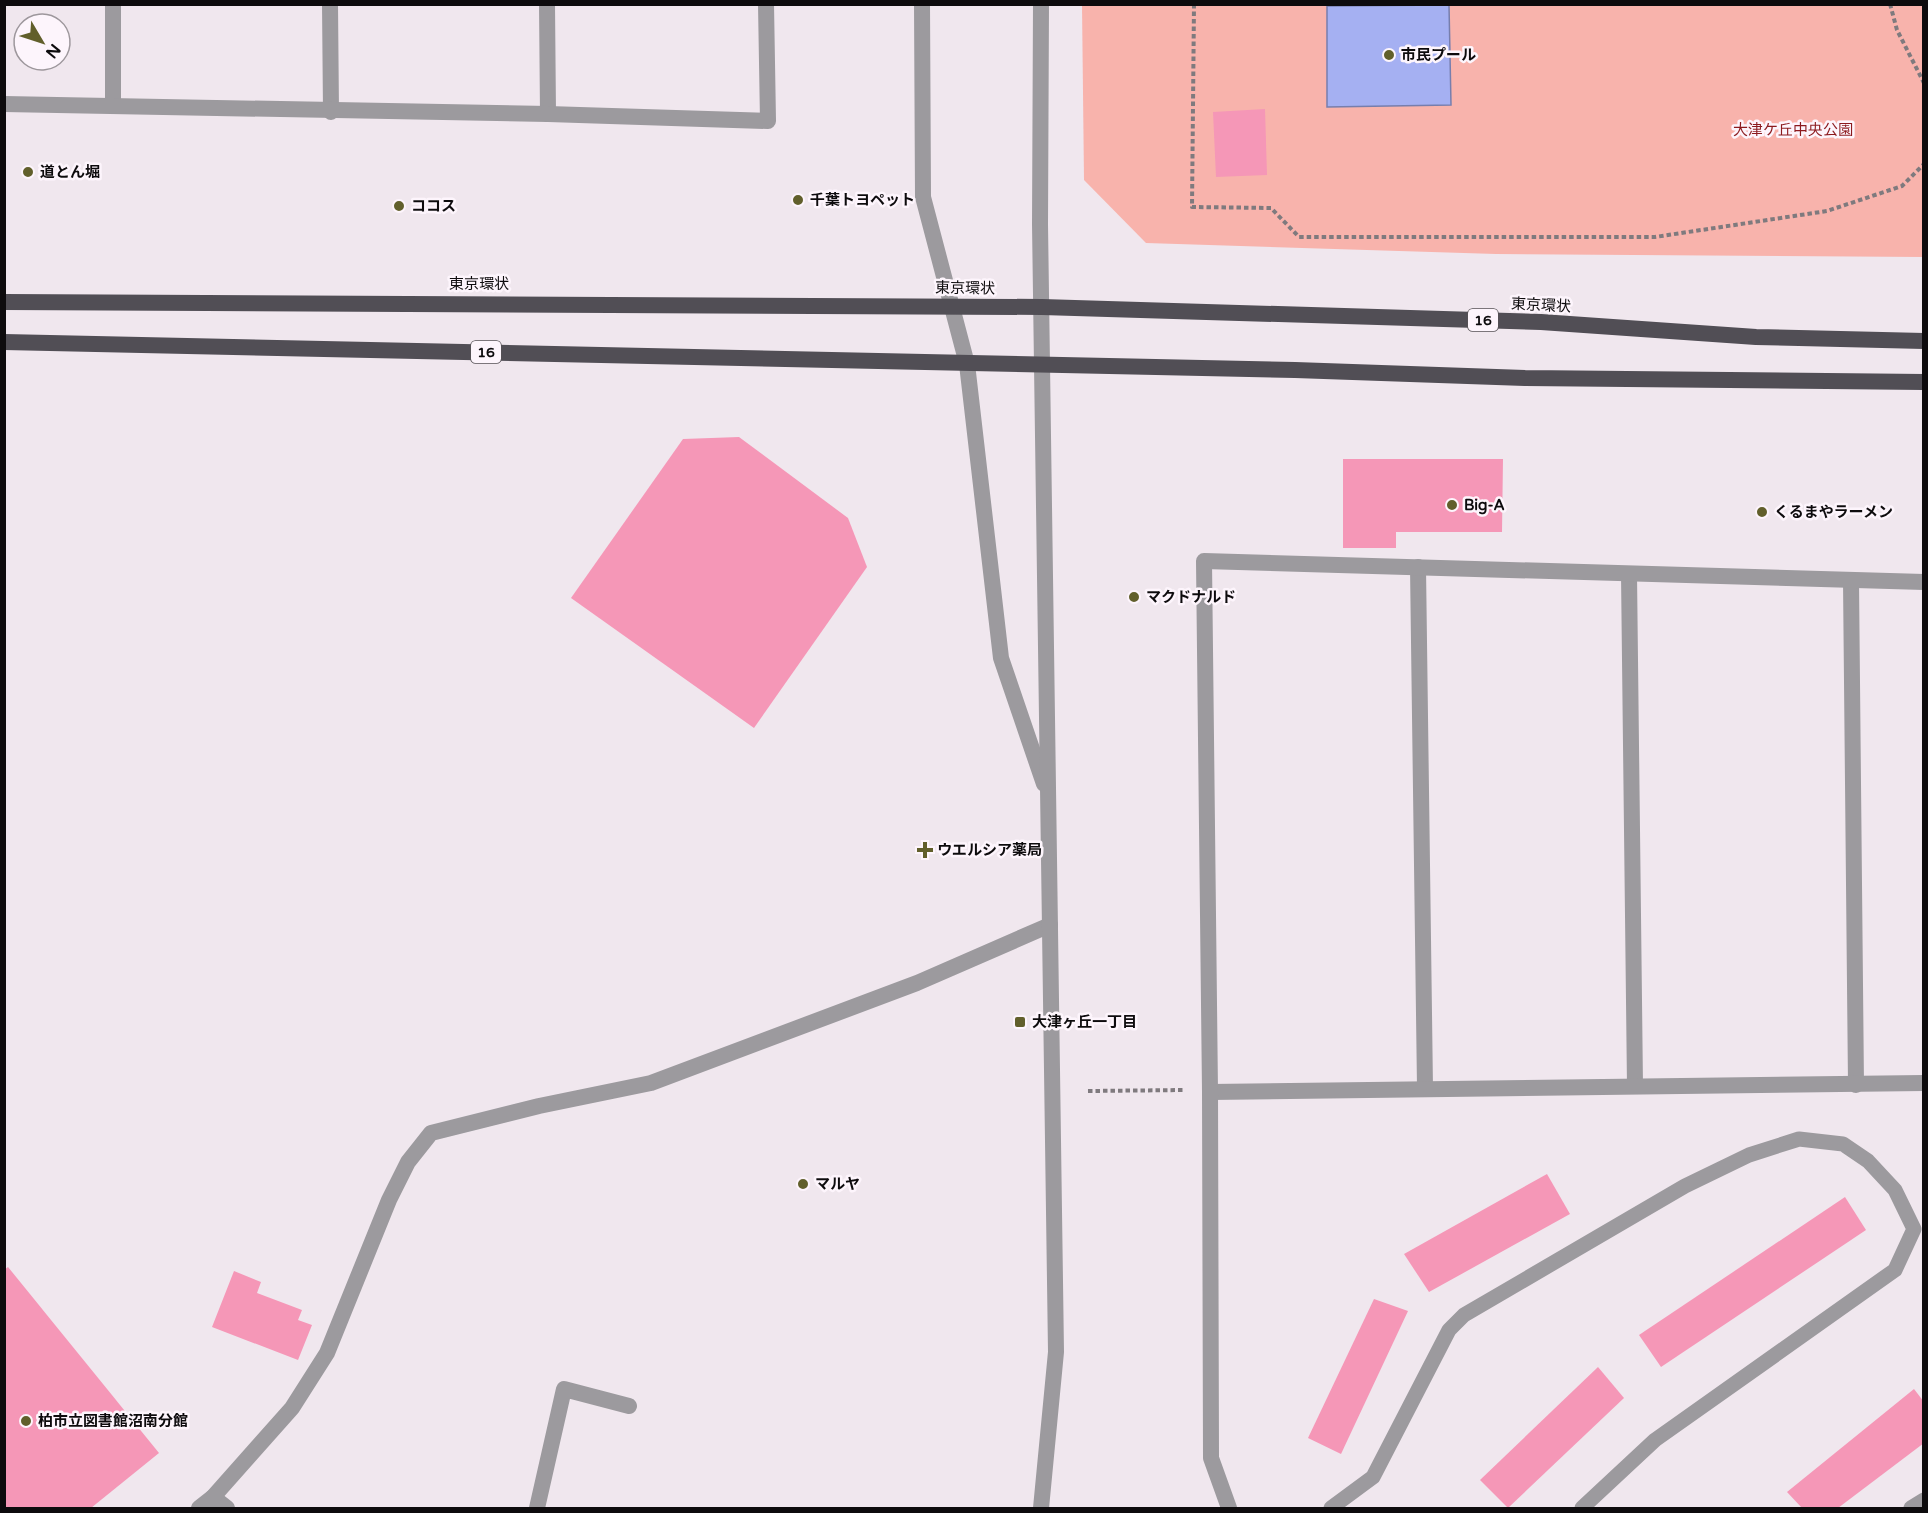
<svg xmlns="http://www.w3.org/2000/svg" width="1928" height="1513" viewBox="0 0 1928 1513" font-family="'Varela Round','Noto Sans JP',sans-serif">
	<rect width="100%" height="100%" fill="#f0e7ee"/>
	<path fill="#f8b3ac" d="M1082,5H1923V257L1496,254L1146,243L1084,180Z"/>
	<path fill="#a5b0f2" stroke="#777ead" stroke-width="1.5" d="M1449,5L1451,105L1327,107V6Z"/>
	<g fill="#f597b7">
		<path d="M1265,109L1267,175L1216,177L1213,112Z"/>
		<path d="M739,437L848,518L867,567L754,728L571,598L683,439Z"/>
		<path d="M1343,459H1503L1502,532H1396V548H1343Z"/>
		<path d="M1547,1174L1570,1214L1429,1292L1404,1254Z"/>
		<path d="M1845,1197L1866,1230L1661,1367L1639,1335Z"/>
		<path d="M8,1267L159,1453L91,1508H4V1270Z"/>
		<path d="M234,1271L261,1282L257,1293L302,1310L298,1320L312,1325L298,1360L212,1327Z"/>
		<path d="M1374,1299L1408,1311L1341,1454L1308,1438Z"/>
		<path d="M1598,1367L1624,1398L1508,1508L1480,1480Z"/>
		<path d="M1914,1389L1924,1402V1443L1838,1508H1802L1787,1492Z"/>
	</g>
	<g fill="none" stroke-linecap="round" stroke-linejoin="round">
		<g stroke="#7f7a7e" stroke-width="4" stroke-dasharray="4.5 3" stroke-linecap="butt">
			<path d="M1194,4L1192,207L1271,208L1299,237H1655L1827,211L1902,186L1924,164"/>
			<path d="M1890,4L1897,30L1924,83"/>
			<path d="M1088,1091L1185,1090"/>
		</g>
		<g stroke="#9c9a9e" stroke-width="15">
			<path d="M1331,1508L1373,1477L1449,1330L1464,1315L1685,1186L1749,1155L1799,1139L1843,1144L1868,1161L1895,1190L1914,1229L1895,1270L1655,1440L1582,1508"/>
			<path d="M1911,1508L1924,1500"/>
		</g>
		<g stroke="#9c9a9e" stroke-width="16">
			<path d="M113,4V105"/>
			<path d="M330,4L331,112"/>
			<path d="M547,4L548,114"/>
			<path d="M4,104L548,114L768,121L766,4"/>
			<path d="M1418,567L1425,1088"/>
			<path d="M1629,574L1635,1086"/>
			<path d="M1851,581L1856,1085"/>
			<path d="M1210,1092L1924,1083"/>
			<path d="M213,1497L227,1508"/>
			<path d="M199,1508L213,1497L292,1408L327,1353L389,1200L408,1162L431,1133L539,1106L651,1083L917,983L1050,925"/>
			<path d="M537,1508L564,1389L629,1406"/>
			<path d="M1229,1508L1211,1458L1210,1092L1204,561L1924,582"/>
		</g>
		<g stroke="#9c9a9e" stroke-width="16">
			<path d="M922,4L923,197L967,364L1001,658L1044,784"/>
			<path d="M1041,1508L1056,1352L1040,224L1041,4"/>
		</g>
		<g stroke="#514e55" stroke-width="16">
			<path d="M4,302L1042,307L1541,322L1756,337L1924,341"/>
			<path d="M4,342L1295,370L1525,378L1924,382"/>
		</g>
	</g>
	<g fill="#615f2b" stroke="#fdf5fc" stroke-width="2">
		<circle cx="1389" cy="55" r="6"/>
		<circle cx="28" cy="172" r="6"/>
		<circle cx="798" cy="200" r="6"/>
		<circle cx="399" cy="206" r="6"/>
		<circle cx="1452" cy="505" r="6"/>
		<circle cx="1762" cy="512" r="6"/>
		<circle cx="1134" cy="597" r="6"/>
		<path d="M922 841h6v6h6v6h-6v6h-6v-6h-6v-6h6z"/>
		<rect x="1014" y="1016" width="12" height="12" rx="3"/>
		<circle cx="803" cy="1184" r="6"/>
		<circle cx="26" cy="1421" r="6"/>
	</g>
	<g text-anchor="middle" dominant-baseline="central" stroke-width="5" stroke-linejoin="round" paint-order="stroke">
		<g fill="#fdf5fc" stroke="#555155" stroke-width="1.5">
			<rect x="1468" y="309" width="30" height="22" rx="4.5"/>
			<rect x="471" y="341" width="30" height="22" rx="4.5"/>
		</g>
		<g font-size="14" font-weight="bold" fill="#0d0b0d">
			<text x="1483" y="320">16</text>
			<text x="486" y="352">16</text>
		</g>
		<g font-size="15" font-weight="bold" fill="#0d0b0d" stroke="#fdf5fc" text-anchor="start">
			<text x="1401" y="55">市民プール</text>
			<text x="40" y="172">道とん堀</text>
			<text x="810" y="200">千葉トヨペット</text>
			<text x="411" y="206">ココス</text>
			<text x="1464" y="505">Big-A</text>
			<text x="1774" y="512">くるまやラーメン</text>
			<text x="1146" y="597">マクドナルド</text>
			<text x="937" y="850">ウエルシア薬局</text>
			<text x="1032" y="1022">大津ヶ丘一丁目</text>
			<text x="815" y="1184">マルヤ</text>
			<text x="38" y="1421">柏市立図書館沼南分館</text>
		</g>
		<g font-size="15" fill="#8c1a1e" stroke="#fdf5fc">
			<text x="1793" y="130">大津ケ丘中央公園</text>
		</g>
		<g font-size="15" fill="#0d0b0d" stroke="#fdf5fc">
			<text x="479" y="284">東京環状</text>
			<text transform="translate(965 288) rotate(1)">東京環状</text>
			<text transform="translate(1541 305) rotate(3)">東京環状</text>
		</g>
	</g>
	<rect width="1928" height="1513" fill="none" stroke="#0d0b0d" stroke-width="12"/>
	<g transform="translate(42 42) rotate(129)"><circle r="28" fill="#fdf5fc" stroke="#9d979c" stroke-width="1.5"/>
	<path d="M0-4.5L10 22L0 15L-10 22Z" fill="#615f2b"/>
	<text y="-9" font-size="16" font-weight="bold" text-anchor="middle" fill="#0d0b0d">N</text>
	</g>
</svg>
